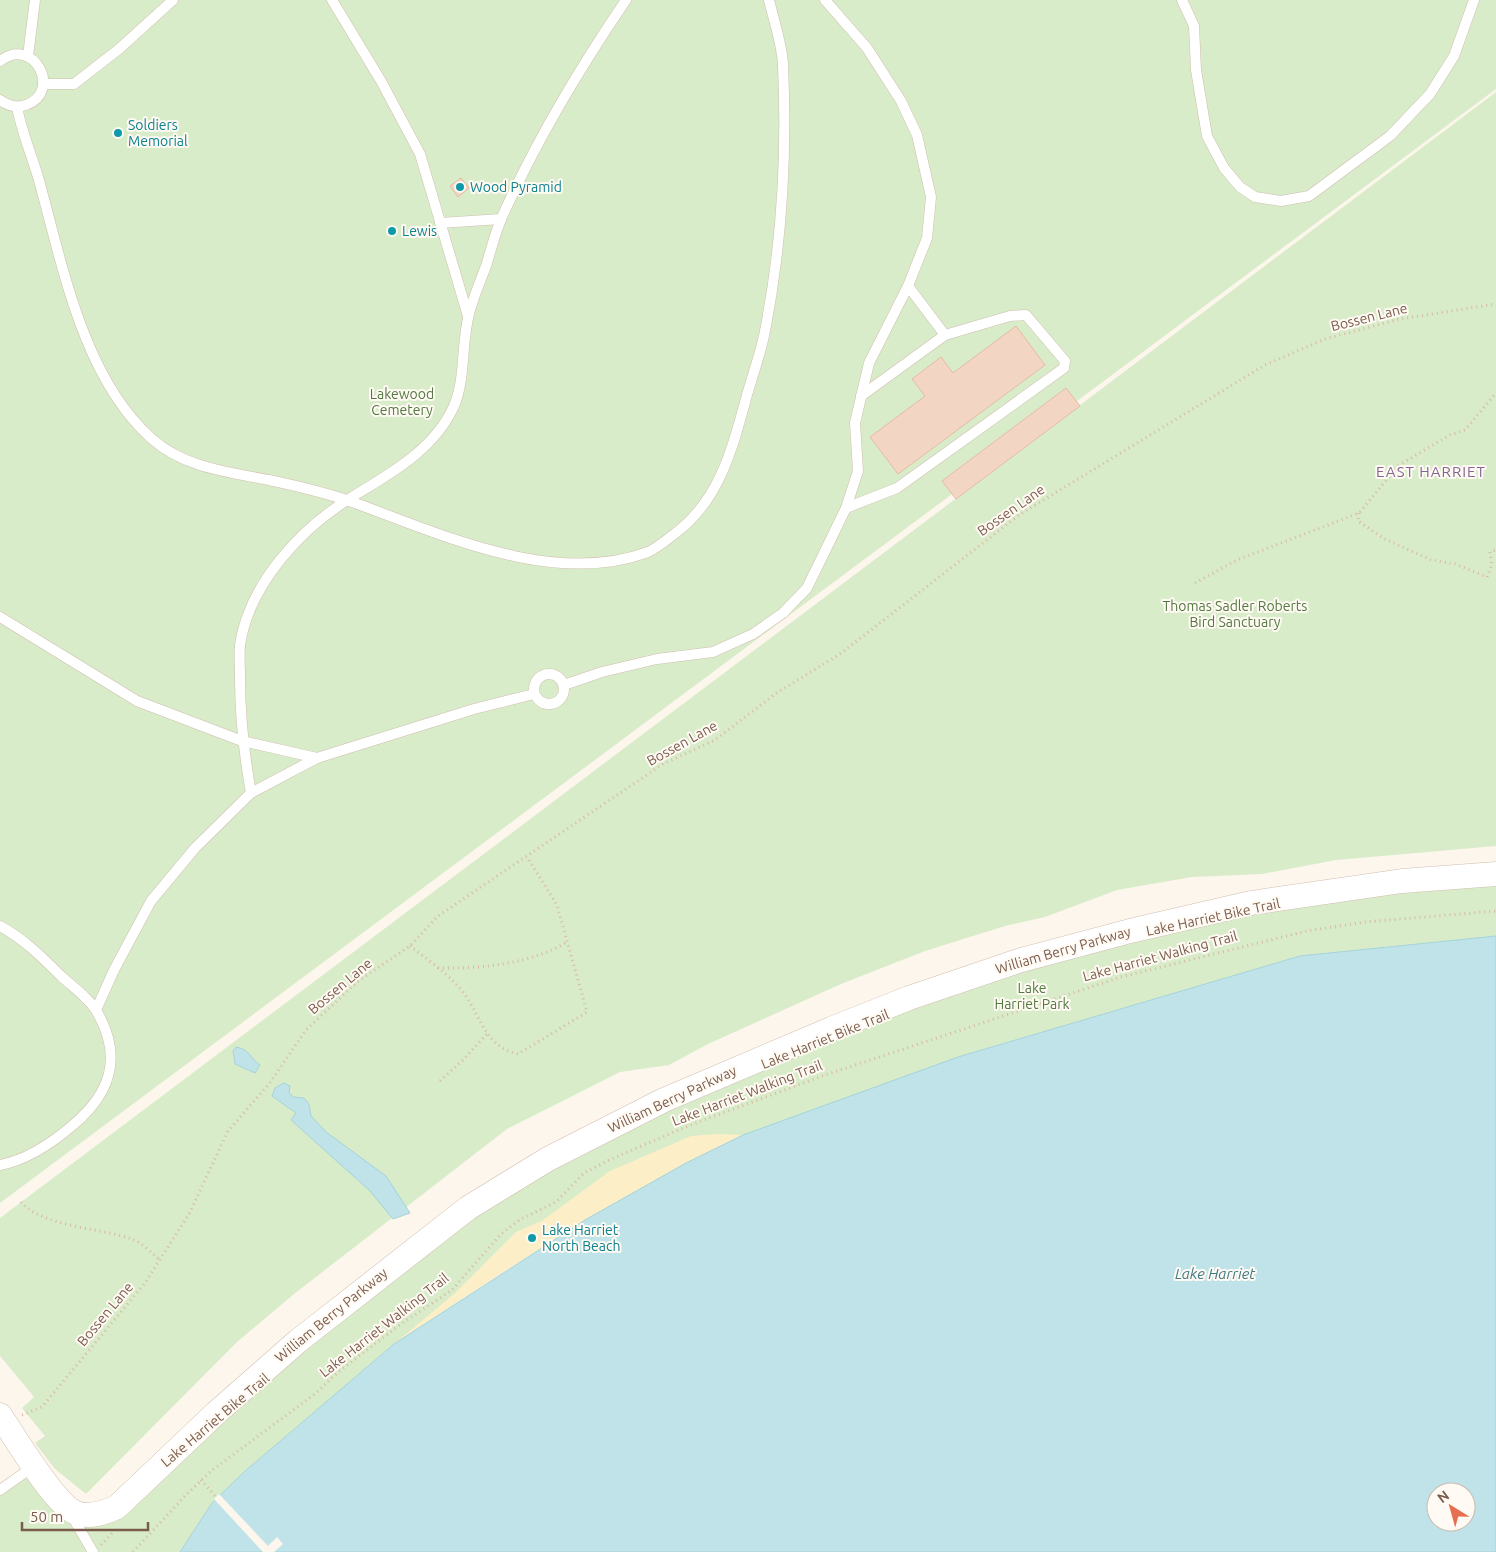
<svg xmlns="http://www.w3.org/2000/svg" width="1496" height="1552" viewBox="0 0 1496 1552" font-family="Ubuntu,sans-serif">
	<rect width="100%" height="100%" fill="#fdf6ec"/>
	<g fill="#d8ecc9">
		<path d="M0,0H1496V89L0,1203Z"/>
		<path d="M1496,92V846L1336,860L1262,874L1192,877L1117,890L1045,917L1005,926L925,951L841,984L708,1044L669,1065L620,1072L507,1129L294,1294L237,1342L86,1494L55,1469L35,1443L45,1436L22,1408L34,1397L0,1356V1218Z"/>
		<path d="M1496,874V936L1300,956L958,1057L544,1244L394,1344L244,1472L212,1503L180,1552H0V1490L35,1465L91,1515L468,1208L767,1056L1130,931Z"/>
	</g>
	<path fill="#fcefc7" d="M717,1134L743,1135C620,1195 507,1268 394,1344L454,1294L516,1232L543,1220L610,1171L691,1136Z"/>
	<g fill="#bfe3e8" stroke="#a5d3da" fill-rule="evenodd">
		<path d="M1496,936V1552H180L212,1503L244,1472L394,1344L585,1220L686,1163L743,1135L958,1057L1300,956ZM1436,1492H1466V1522H1436Z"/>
		<path d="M236,1047C249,1049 250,1058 260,1065L255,1073L235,1064L233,1051Z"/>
		<path d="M284,1083L290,1086L289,1092L293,1097L304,1098L309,1104L311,1116L326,1132L386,1176L410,1213L393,1219L370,1191L291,1120L296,1113L272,1096L275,1088Z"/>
	</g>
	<path fill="#fdf6ec" d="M219,1494L268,1546L277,1537L283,1544L274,1552H263L214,1499Z"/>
	<g fill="#f3d5c3" stroke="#e6bba3">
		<path d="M461,178L469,188L458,197L450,186Z"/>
		<path d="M1016,326L1045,365L898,474L870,437L925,396L912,379L941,357L953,373Z"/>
		<path d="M1066,388L1080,406L956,499L942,481Z"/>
	</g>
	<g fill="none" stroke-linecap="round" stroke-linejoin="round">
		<defs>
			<g id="service">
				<path d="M332,0L381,81L420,154L468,316"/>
				<path d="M1182,0L1194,26L1196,70L1207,136L1224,168L1240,187L1255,197L1281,201L1309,196L1390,136L1430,94L1454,56L1474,0"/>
				<path d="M28,56L35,0"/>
				<path d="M0,61C34,35 63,92 26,105C17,108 8,106 0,100"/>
				<path d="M43,84H74L119,49L173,0"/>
				<path d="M17,107C22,134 33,158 40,184C63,268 84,379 152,439C185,468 228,472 269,480C297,486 328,493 355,503C442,535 555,587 648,552C657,548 665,541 673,535C720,501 732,449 747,395C753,374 761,352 765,331C782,244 787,154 783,65C782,44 774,21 769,0"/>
				<path d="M440,223L501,219"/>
				<path d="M908,286L945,335"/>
				<path d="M846,508L897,488L1064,368L1065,361L1026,315L1010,316L945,335L861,396"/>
				<path d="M0,617L137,701L242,741L317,758"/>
				<circle cx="549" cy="689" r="15"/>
				<path d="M564,685L602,672L657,659L713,652L753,634L783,613L807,588L846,508L858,471L855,423L869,363L908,286L927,238L931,197L917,135L901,101L867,48L825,0"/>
				<path d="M251,793C244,754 240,717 240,677C240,667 239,655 240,645C249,584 301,528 352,497C391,473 434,450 454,406C466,377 461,344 469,314C473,298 480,282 486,266C491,250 495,233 502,217C536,141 579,69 626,0"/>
				<path d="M0,926C24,939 43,958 62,977C73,987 90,999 97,1012C123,1057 111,1093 73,1125C52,1143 27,1160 0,1165"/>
				<path d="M96,1010L114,970L151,901L195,848L251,793L317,758L474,709L534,694"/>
				<path d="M0,1490L34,1466"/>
				<path d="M77,1513L76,1523L93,1552"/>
			</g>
			<path id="tertiary" d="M0,1415C15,1437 54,1504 76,1513C90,1518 104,1513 117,1507L216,1413L298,1341L468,1208L548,1159L664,1100L831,1029L909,998L1018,961L1130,931L1251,903L1402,881L1496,874"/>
		</defs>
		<use href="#service" stroke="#d1beb0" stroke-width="11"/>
		<use href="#tertiary" stroke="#d1beb0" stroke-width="25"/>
		<g stroke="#d9b8a5" stroke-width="3" stroke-dasharray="1 4" stroke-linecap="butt">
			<path d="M1359,513L1358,521L1385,539L1431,560L1455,564L1487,577L1492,564L1490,552L1496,550"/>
			<path d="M1195,583L1237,560L1359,513L1399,465L1450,435L1465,430L1496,393"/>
			<path d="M410,946C425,958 443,970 457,985C480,1008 481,1046 518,1054L587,1012L557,905L527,857"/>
			<path d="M438,968C479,969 531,964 567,942"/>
			<path d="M440,1081L463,1060L487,1034"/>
			<path d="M21,1202C43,1227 101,1228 132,1239C142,1243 152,1253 160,1260"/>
			<path d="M22,1415L42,1407L145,1283L189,1214L228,1131L269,1084L306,1030L357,982L410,946L438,916L663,764L715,740L778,692L840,654L1019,515L1265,365L1325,339L1400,319L1496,304"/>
			<path d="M201,1480L216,1497"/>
			<path d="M101,1545L116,1529"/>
			<path d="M133,1552L185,1496L211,1471L315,1394L337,1373L401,1324L452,1290L501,1234L521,1219L556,1202L584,1173L609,1160L688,1126L822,1076L1121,977L1307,931L1365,922L1496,911"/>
		</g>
		<use href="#service" stroke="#fff" stroke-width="10"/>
		<use href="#tertiary" stroke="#fff" stroke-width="24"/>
	</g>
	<g fill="#0f9aa8" stroke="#fffaf3" stroke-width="2">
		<circle cx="118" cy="133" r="5"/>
		<circle cx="460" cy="187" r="5"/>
		<circle cx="392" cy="231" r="5"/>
		<circle cx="532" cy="1238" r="5"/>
	</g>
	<g text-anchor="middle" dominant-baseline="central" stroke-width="4" stroke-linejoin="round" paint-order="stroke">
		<g font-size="14" fill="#0d838f" stroke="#fffaf3" text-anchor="start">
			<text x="128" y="125">Soldiers<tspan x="128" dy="16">Memorial</tspan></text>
			<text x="470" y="187">Wood Pyramid</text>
			<text x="402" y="231">Lewis</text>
			<text x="542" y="1230">Lake Harriet<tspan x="542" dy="16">North Beach</tspan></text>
		</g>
		<g font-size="14" fill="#7a5c4d" stroke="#fffaf3">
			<text transform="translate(1369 317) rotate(-14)">Bossen Lane</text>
			<text transform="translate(1011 510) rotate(-35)">Bossen Lane</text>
			<text transform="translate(682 743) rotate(-29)">Bossen Lane</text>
			<text transform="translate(1213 917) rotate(-12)">Lake Harriet Bike Trail</text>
			<text transform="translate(1063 950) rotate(-16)">William Berry Parkway</text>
			<text transform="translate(1160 956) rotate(-15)">Lake Harriet Walking Trail</text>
			<text transform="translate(340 986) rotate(-40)">Bossen Lane</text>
			<text transform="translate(825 1039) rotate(-22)">Lake Harriet Bike Trail</text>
			<text transform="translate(747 1093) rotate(-21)">Lake Harriet Walking Trail</text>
			<text transform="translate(672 1099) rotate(-25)">William Berry Parkway</text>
			<text transform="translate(105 1314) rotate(-50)">Bossen Lane</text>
			<text transform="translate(331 1315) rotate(-39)">William Berry Parkway</text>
			<text transform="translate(384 1325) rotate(-38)">Lake Harriet Walking Trail</text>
			<text transform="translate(215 1420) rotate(-40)">Lake Harriet Bike Trail</text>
		</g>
		<g font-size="14" fill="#537a41" stroke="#fffaf3">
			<text x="402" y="394">Lakewood<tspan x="402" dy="16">Cemetery</tspan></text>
			<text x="1235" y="606">Thomas Sadler Roberts<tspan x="1235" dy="16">Bird Sanctuary</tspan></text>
			<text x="1032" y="988">Lake<tspan x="1032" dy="16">Harriet Park</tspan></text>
		</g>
		<g font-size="15" letter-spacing="1" fill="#846695" stroke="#fffaf3">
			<text x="1431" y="471">EAST HARRIET</text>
		</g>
		<g font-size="15" font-style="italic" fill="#437c86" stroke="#fffaf3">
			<text x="1215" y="1273">Lake Harriet</text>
		</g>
	</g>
	<g transform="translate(1451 1507) rotate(323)"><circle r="24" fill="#fffaf3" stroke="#cabbb1"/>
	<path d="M0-4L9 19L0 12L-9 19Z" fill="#e76f51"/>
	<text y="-8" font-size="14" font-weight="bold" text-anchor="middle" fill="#7a5c4d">N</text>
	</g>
	<path d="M22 1522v8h126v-8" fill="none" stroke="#7a5c4d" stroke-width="2.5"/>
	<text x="30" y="1522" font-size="15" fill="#7a5c4d" stroke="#fffaf3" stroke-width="4" paint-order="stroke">50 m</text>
</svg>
